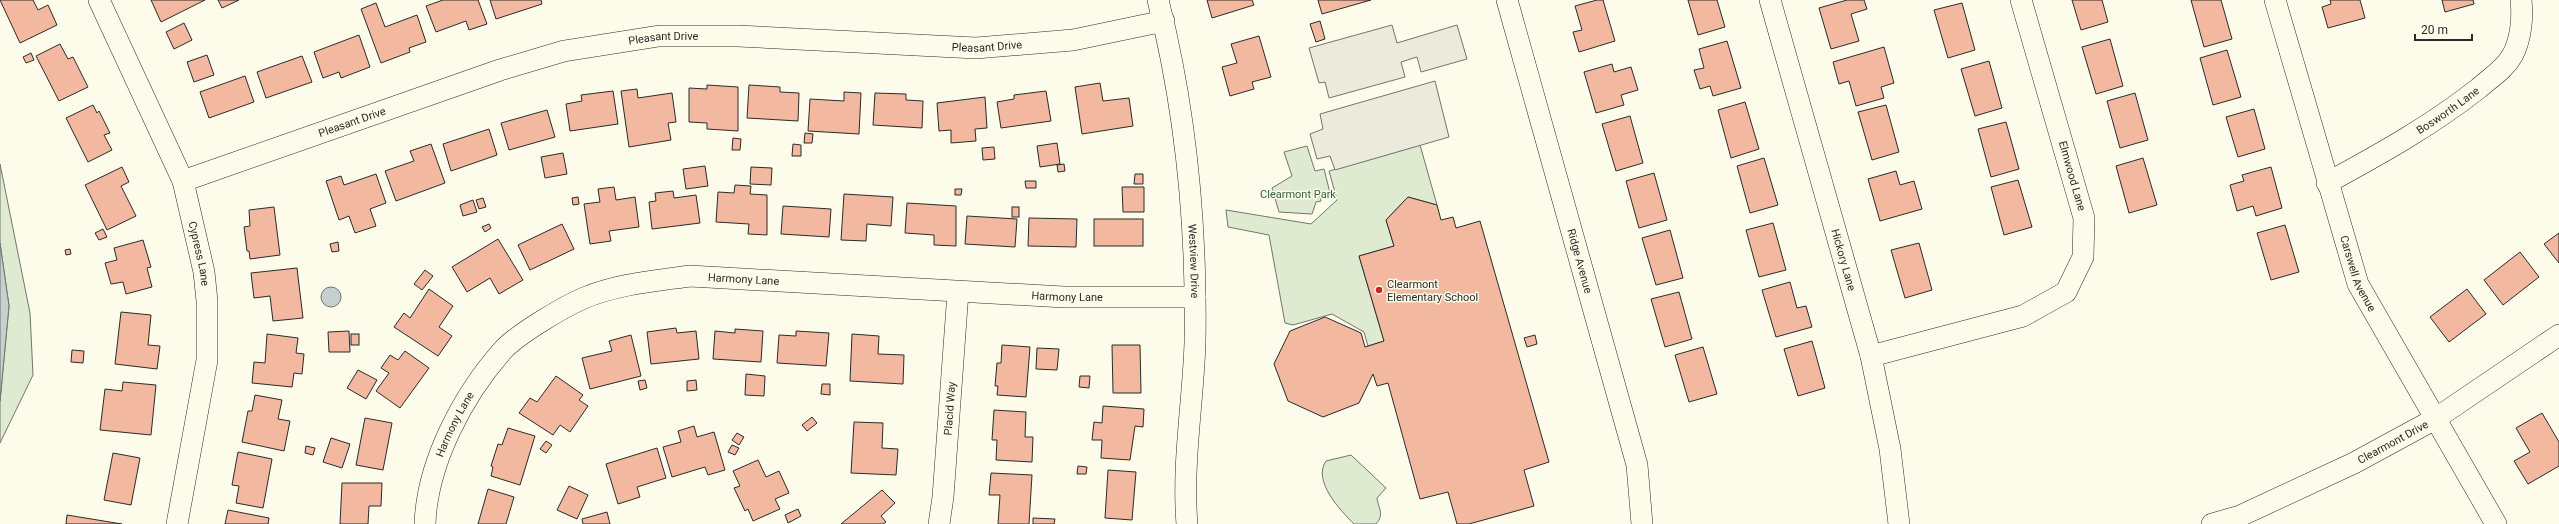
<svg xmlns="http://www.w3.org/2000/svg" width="2559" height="524" viewBox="0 0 2559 524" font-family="Roboto,sans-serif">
	<rect width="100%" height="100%" fill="#fdfbea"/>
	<g fill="#deebd1" stroke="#74746e">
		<path d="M1420,145L1437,205L1408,197L1386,220L1394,246L1359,256L1384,341L1368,346L1364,332L1332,314L1293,325L1285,323L1269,235L1228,227L1226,210L1311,224L1337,200L1329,171Z"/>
		<path d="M1307,146L1315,171L1324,169L1330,193L1320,196L1321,201L1316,202L1312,214L1279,212L1272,188L1292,176L1284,152Z"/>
		<path d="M0,164L30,313L33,375L0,443V401L9,306L0,243Z"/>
		<path d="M1351,455L1386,488L1377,498C1378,508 1385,514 1376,524H1354C1341,511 1312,481 1326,461Z"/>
	</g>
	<g fill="#eceadb" stroke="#74746e">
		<path d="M1392,25L1397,43L1457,25L1467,59L1421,72L1417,57L1401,62L1405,77L1329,98L1325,82L1319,83L1309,48Z"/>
		<path d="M1435,81L1449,137L1335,170L1330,156L1317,159L1310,134L1323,129L1320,114Z"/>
	</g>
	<g fill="#c7d0d0" stroke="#74746e">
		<path d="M0,243L9,306L0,401Z"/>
		<circle cx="331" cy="297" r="10"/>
	</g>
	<g fill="#f2b8a0" stroke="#2b2b2b">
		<path d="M0,0H33L38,10L48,5L57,25L20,43Z"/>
		<path d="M151,0H205L161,22Z"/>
		<path d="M218,0H239L222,8Z"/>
		<path d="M443,0H478L487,24L469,30L466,21L436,32L426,6Z"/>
		<path d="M490,0H541L542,4L496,19Z"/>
		<path d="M1207,0H1252L1254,5L1212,18Z"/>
		<path d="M1318,0H1371L1322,14Z"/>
		<path d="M1597,0H1603L1615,41L1579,52L1573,32L1582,30L1575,6Z"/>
		<path d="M1688,0H1717L1725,27L1698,35Z"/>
		<path d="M1847,0H1864L1867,9L1851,14L1859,41L1831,49L1819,8Z"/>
		<path d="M2072,0H2102L2108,22L2081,30Z"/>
		<path d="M2191,0H2221L2232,39L2204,47Z"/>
		<path d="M2330,0H2360L2365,18L2328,28L2322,7L2331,4Z"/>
		<path d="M2442,0H2473L2474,4L2445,12Z"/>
		<path d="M376,3L385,27L417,15L426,42L409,48L410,52L381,63L361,9Z"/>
		<path d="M1962,3L1975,50L1948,58L1934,10Z"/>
		<path d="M1320,21L1325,39L1316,42L1310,24Z"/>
		<path d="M184,23L192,40L174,49L166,32Z"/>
		<path d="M359,35L370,67L341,78L339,72L323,78L314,52Z"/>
		<path d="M1259,36L1271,77L1252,82L1254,89L1230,96L1222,67L1237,63L1231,44Z"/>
		<path d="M2110,39L2123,86L2096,94L2082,47Z"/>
		<path d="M1727,41L1741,88L1713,96L1710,86L1700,89L1694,70L1704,68L1699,49Z"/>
		<path d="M60,44L68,59L73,57L88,87L59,101L36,56Z"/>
		<path d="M1884,47L1894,83L1881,87L1884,98L1856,106L1849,81L1839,84L1833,62Z"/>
		<path d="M2227,50L2241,97L2213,105L2200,58Z"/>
		<path d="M31,53L34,60L26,63L23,57Z"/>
		<path d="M207,55L214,75L194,82L187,62Z"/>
		<path d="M302,56L312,82L266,98L257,72Z"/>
		<path d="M1989,61L2002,108L1975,116L1961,69Z"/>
		<path d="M1612,64L1614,72L1631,67L1638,90L1621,95L1624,105L1596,113L1584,72Z"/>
		<path d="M245,76L254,102L209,118L200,92Z"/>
		<path d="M1100,83L1103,101L1129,98L1133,126L1082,134L1075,87Z"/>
		<path d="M707,85L738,87V131L707,129V123L689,122V88L707,89Z"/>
		<path d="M749,85L780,87V92L799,93L798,121L747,118Z"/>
		<path d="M637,89L638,98L672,93L676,122L668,123L671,140L629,147L621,91Z"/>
		<path d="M613,91L618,124L570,131L566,104L582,101L581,95Z"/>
		<path d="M1046,91L1051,121L1001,128L997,102L1014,99V95Z"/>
		<path d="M844,92L861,93L859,134L808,131L810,99L844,101Z"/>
		<path d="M875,93L906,94V100L923,101L922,128L873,125Z"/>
		<path d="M2135,93L2148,140L2120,148L2107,101Z"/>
		<path d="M985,97L987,128L975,129L976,141L951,143V130L939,131L937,103Z"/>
		<path d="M1745,102L1759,149L1731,158L1718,110Z"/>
		<path d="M93,105L97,113L99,111L110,133L104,135L112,150L88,162L66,118Z"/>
		<path d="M1886,105L1899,152L1872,160L1858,112Z"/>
		<path d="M2254,109L2265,149L2238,157L2226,117Z"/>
		<path d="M547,110L555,137L509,150L501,123Z"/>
		<path d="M1630,116L1643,163L1616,171L1602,124Z"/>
		<path d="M2006,122L2019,169L1991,177L1978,129Z"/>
		<path d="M489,129L497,155L451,171L443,144Z"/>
		<path d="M805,133L813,134L812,143H804Z"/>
		<path d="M733,138L741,139L740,150H732Z"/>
		<path d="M1057,143L1060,164L1040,167L1037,146Z"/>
		<path d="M431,144L445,183L396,201L385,171L414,161L410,151Z"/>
		<path d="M793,144L801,145V156H792Z"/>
		<path d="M994,147L995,159L983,160L982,148Z"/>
		<path d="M563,153L567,174L545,178L541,157Z"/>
		<path d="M1764,158L1778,205L1750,213L1737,166Z"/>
		<path d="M2143,158L2157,205L2129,213L2116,166Z"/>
		<path d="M1064,164L1065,171L1058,172L1057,165Z"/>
		<path d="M705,166L708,186L686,189L683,169Z"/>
		<path d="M122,167L129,182L121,186L136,216L107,230L85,185Z"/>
		<path d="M751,167L772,168L771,185L750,184Z"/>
		<path d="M2271,167L2282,208L2256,216L2253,206L2237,211L2230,185L2244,181L2242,175Z"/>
		<path d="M1896,171L1900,185L1914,181L1922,209L1880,221L1868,179Z"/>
		<path d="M1654,173L1667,220L1639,228L1626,181Z"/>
		<path d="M376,174L386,203L370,209L376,226L355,233L349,216L339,220L326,181L341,176L344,185Z"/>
		<path d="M1135,174H1143V184H1134Z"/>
		<path d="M2018,180L2032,227L2004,235L1991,187Z"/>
		<path d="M1025,181H1036V188H1026Z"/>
		<path d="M735,185L751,186L750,194L767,195V235L748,234L749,224L716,222L718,192L734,193Z"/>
		<path d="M614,187L616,200L635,197L639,227L609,231L611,241L590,244L584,204L600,202L598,189Z"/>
		<path d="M1122,187H1144V212H1123Z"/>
		<path d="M955,189H962L961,195H955Z"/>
		<path d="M673,191L674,198L696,195L700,223L652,229L649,202L656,201L655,193Z"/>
		<path d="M844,194L893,197L891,226L867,224L866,241L841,240Z"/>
		<path d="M578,197L579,204L573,205L572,198Z"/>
		<path d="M1408,197L1437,205L1441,220L1453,217L1456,228L1480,221L1549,462L1524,470L1534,506L1469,524H1457L1448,492L1420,499L1388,383L1377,386L1373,374L1359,403L1323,417L1288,401L1274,364L1290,331L1325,317L1361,333L1365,347L1384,341L1359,256L1394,246L1386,220Z"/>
		<path d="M483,198L486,207L479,209L476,200Z"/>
		<path d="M473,200L477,212L463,216L460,205Z"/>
		<path d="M907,203L956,206V246L934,245V235L905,233Z"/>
		<path d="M783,206L831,209L829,237L781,234Z"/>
		<path d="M274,207L280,255L250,259L249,251H247L244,227L250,226L249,210Z"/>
		<rect x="1012" y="207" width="7" height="10"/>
		<path d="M967,216L1017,219L1015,247L965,244Z"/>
		<path d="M1029,218L1077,219L1076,247L1028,246Z"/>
		<rect x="1094" y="219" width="49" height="27"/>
		<path d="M1773,223L1786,270L1759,277L1746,230Z"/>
		<path d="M489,224L491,228L485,232L482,227Z"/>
		<path d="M562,224L574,249L530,270L518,245Z"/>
		<path d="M2285,225L2299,272L2271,280L2257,233Z"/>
		<path d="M103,229L107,237L99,240L95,233Z"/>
		<path d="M1670,230L1683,278L1656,285L1642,238Z"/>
		<path d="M2559,233V263L2544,244Z"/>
		<path d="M498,239L523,280L499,294L490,278L467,292L452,267Z"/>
		<path d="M143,240L151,267L147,268L152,287L126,294L123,282L111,284L105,263L117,260L114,248Z"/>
		<path d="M338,242L339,251L332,252L330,244Z"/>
		<path d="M1919,243L1932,290L1905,298L1891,250Z"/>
		<path d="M70,249L71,254L66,255L65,250Z"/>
		<path d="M2520,252L2539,277L2503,305L2484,280Z"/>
		<path d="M297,268L303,318L273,321L270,296L254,298L251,273Z"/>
		<path d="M425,270L433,276L422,290L414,284Z"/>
		<path d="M1790,282L1797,308L1806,306L1812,327L1776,337L1762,290Z"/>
		<path d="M429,289L453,306L439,327L452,336L438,356L394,327L404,313L410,318Z"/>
		<path d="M2467,289L2486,314L2449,342L2430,317Z"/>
		<path d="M1679,292L1692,339L1665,347L1651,299Z"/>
		<path d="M121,312L151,315L148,345L160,346L157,369L115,364Z"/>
		<path d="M676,328L677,333L696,331L699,359L651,364L647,332Z"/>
		<path d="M735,329L763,331L761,362L713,359L715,331L735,333Z"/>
		<path d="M349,331L350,352H329L328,332Z"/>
		<path d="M796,331L829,333L826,366L777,363L779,335L796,336Z"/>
		<path d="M267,334L298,338L296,353L304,354L302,374L294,373L292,387L252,383L254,362L265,363Z"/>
		<rect x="351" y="334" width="8" height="11"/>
		<path d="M852,334L879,336L878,354L904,355L903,384L850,381Z"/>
		<path d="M631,335L641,376L590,389L582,358L612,351L609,341Z"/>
		<path d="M1535,335L1537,344L1527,347L1524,338Z"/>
		<path d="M1812,341L1825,388L1798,396L1784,349Z"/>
		<path d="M1002,345L1030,347L1026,397L997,395L998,386H995L997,363H1001Z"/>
		<path d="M1112,345H1140L1141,393H1113Z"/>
		<path d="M1703,347L1717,394L1689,402L1675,355Z"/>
		<path d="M1037,348L1059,349L1057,370L1036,369Z"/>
		<path d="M72,350L84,351L83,363L71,362Z"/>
		<path d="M405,351L429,368L400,408L376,391L389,373L381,368L390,355L398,360Z"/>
		<path d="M358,370L377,380L366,399L347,388Z"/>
		<path d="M746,374L765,376L764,396L745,395Z"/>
		<path d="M556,376L583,395L579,400L588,406L570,432L560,425L553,435L519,413L530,398L537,402Z"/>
		<path d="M1080,376H1090L1089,388L1079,387Z"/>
		<path d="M645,380L647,388L640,390L638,381Z"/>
		<path d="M696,380L697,390L687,391V381Z"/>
		<path d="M123,382L156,385L151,435L100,430L105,389L122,391Z"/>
		<path d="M822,384H830V395L821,394Z"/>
		<path d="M255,395L282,400L278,419L290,421L284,451L242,442L248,411H252Z"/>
		<path d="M1103,406L1144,409L1143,427L1135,426L1130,460L1101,458L1102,440H1092L1094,422L1102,423Z"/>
		<path d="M994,410L1026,412L1025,437H1033L1032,462L996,460L997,440H992Z"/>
		<path d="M2542,413L2559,442V466L2528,484L2514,461L2530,452L2516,428Z"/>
		<path d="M812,417L817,423L807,431L802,425Z"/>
		<path d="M365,418L392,423L383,470L356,465Z"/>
		<path d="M854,422L883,423L882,448L898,449L896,475L851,473Z"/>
		<path d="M694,426L697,437L714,432L725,470L708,475L705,467L672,477L663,447L681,442L678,431Z"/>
		<path d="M508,428L535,436L520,485L491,476L493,467L491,466L498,444L502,445Z"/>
		<path d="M737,433L744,437L739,445L732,440Z"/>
		<path d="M331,438L350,444L342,468L323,462Z"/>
		<path d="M546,441L552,445L546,453L540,449Z"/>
		<path d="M732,445L739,448L735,455L728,452Z"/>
		<path d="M306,446L315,448L313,455L305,453Z"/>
		<path d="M657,448L666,478L637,487L640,497L618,504L606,464Z"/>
		<path d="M238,452L272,459L263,508L236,503L239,486L232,485Z"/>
		<path d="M113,453L140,458L131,505L104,500Z"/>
		<path d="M758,460L766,477L779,471L789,493L775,499L780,509L753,521L748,509L745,511L734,488L740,486L733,471Z"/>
		<path d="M1078,466L1087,467L1086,474H1077Z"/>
		<path d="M1108,470L1136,472L1132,520L1105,518Z"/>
		<path d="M991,473L1032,475L1029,524H998L1000,495H989Z"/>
		<path d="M342,483H382L381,506H369L368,524H340Z"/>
		<path d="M569,486L588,495L577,519L557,510Z"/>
		<path d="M488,489L514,497L506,524H478Z"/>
		<path d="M882,490L895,503L881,516L886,522L883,524H841Z"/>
		<path d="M798,509L801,516L788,523L785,515Z"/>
		<path d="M228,510L269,518L268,524H225Z"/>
		<path d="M607,512L610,524H583L582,519Z"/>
		<path d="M67,515L122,524H66Z"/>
		<path d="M1033,518L1055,519L1054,524H1033Z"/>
	</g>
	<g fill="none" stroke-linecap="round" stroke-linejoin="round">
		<defs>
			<g id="minor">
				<path id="s1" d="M99,0L183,181L204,272L207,301V360L177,524"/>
				<path id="s2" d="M1158,0C1186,111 1197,228 1195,343C1193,403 1182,464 1187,524"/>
				<path id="s3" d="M1507,0L1637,465L1642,524"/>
				<path id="s4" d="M1770,0L1871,356L1890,449L1899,524"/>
				<path id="s5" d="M2275,0L2358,284L2496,524"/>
				<path id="s6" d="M183,181L500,70L564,51L659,36H738L976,48L1073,40L1164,21"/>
				<path id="s7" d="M2327,183C2380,154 2431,126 2479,88C2490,78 2504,70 2512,56C2521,40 2523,18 2521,0"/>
				<path d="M1871,356L2023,316L2066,292L2083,257L2084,218L2021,0"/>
				<path id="s8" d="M425,524C427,463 463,395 503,350C518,334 563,307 584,298C617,284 655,281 690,276L1064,297H1195"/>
				<path id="s9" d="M939,524L943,497L958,292"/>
				<path id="s10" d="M2212,524L2240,516L2354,463L2435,419L2559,335"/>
			</g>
		</defs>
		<use href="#minor" stroke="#2b2b2b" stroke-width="22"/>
		<use href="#minor" stroke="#fdfbea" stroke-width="21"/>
	</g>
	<circle fill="#c62828" stroke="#fdfbea" stroke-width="1.5" cx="1379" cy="290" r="4"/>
	<g text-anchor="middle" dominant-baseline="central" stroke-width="3" stroke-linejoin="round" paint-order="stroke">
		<g font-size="11" fill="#2b2b2b" stroke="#fdfbea">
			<text stroke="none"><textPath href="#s6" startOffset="503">Pleasant Drive</textPath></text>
			<text stroke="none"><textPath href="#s6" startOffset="827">Pleasant Drive</textPath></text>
			<text stroke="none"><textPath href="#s7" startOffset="141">Bosworth Lane</textPath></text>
			<text stroke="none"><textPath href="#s6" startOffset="179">Pleasant Drive</textPath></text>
			<text transform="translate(2072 176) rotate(74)">Elmwood Lane</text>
			<text stroke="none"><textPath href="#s1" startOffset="274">Cypress Lane</textPath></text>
			<text stroke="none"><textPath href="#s4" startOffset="270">Hickory Lane</textPath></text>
			<text stroke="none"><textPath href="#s2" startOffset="264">Westview Drive</textPath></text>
			<text stroke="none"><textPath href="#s3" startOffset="271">Ridge Avenue</textPath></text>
			<text stroke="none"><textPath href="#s5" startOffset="286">Carswell Avenue</textPath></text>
			<text stroke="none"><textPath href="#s8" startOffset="453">Harmony Lane</textPath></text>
			<text stroke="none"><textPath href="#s8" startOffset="777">Harmony Lane</textPath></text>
			<text stroke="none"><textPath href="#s9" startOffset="116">Placid Way</textPath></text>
			<text stroke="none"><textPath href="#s8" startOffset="105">Harmony Lane</textPath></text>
			<text stroke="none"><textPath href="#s10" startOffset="199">Clearmont Drive</textPath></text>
		</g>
		<g font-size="11" fill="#34623c" stroke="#fdfbea">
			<text x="1298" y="194">Clearmont Park</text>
		</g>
		<g font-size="11" fill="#2b2b2b" stroke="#fdfbea" text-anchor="start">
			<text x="1387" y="284">Clearmont<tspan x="1387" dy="13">Elementary School</tspan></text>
		</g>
	</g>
	<path d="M2415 34v6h57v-6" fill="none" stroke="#2b2b2b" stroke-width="2"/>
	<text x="2421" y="34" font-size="12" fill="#2b2b2b" stroke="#fdfbea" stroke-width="3" paint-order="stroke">20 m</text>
</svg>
